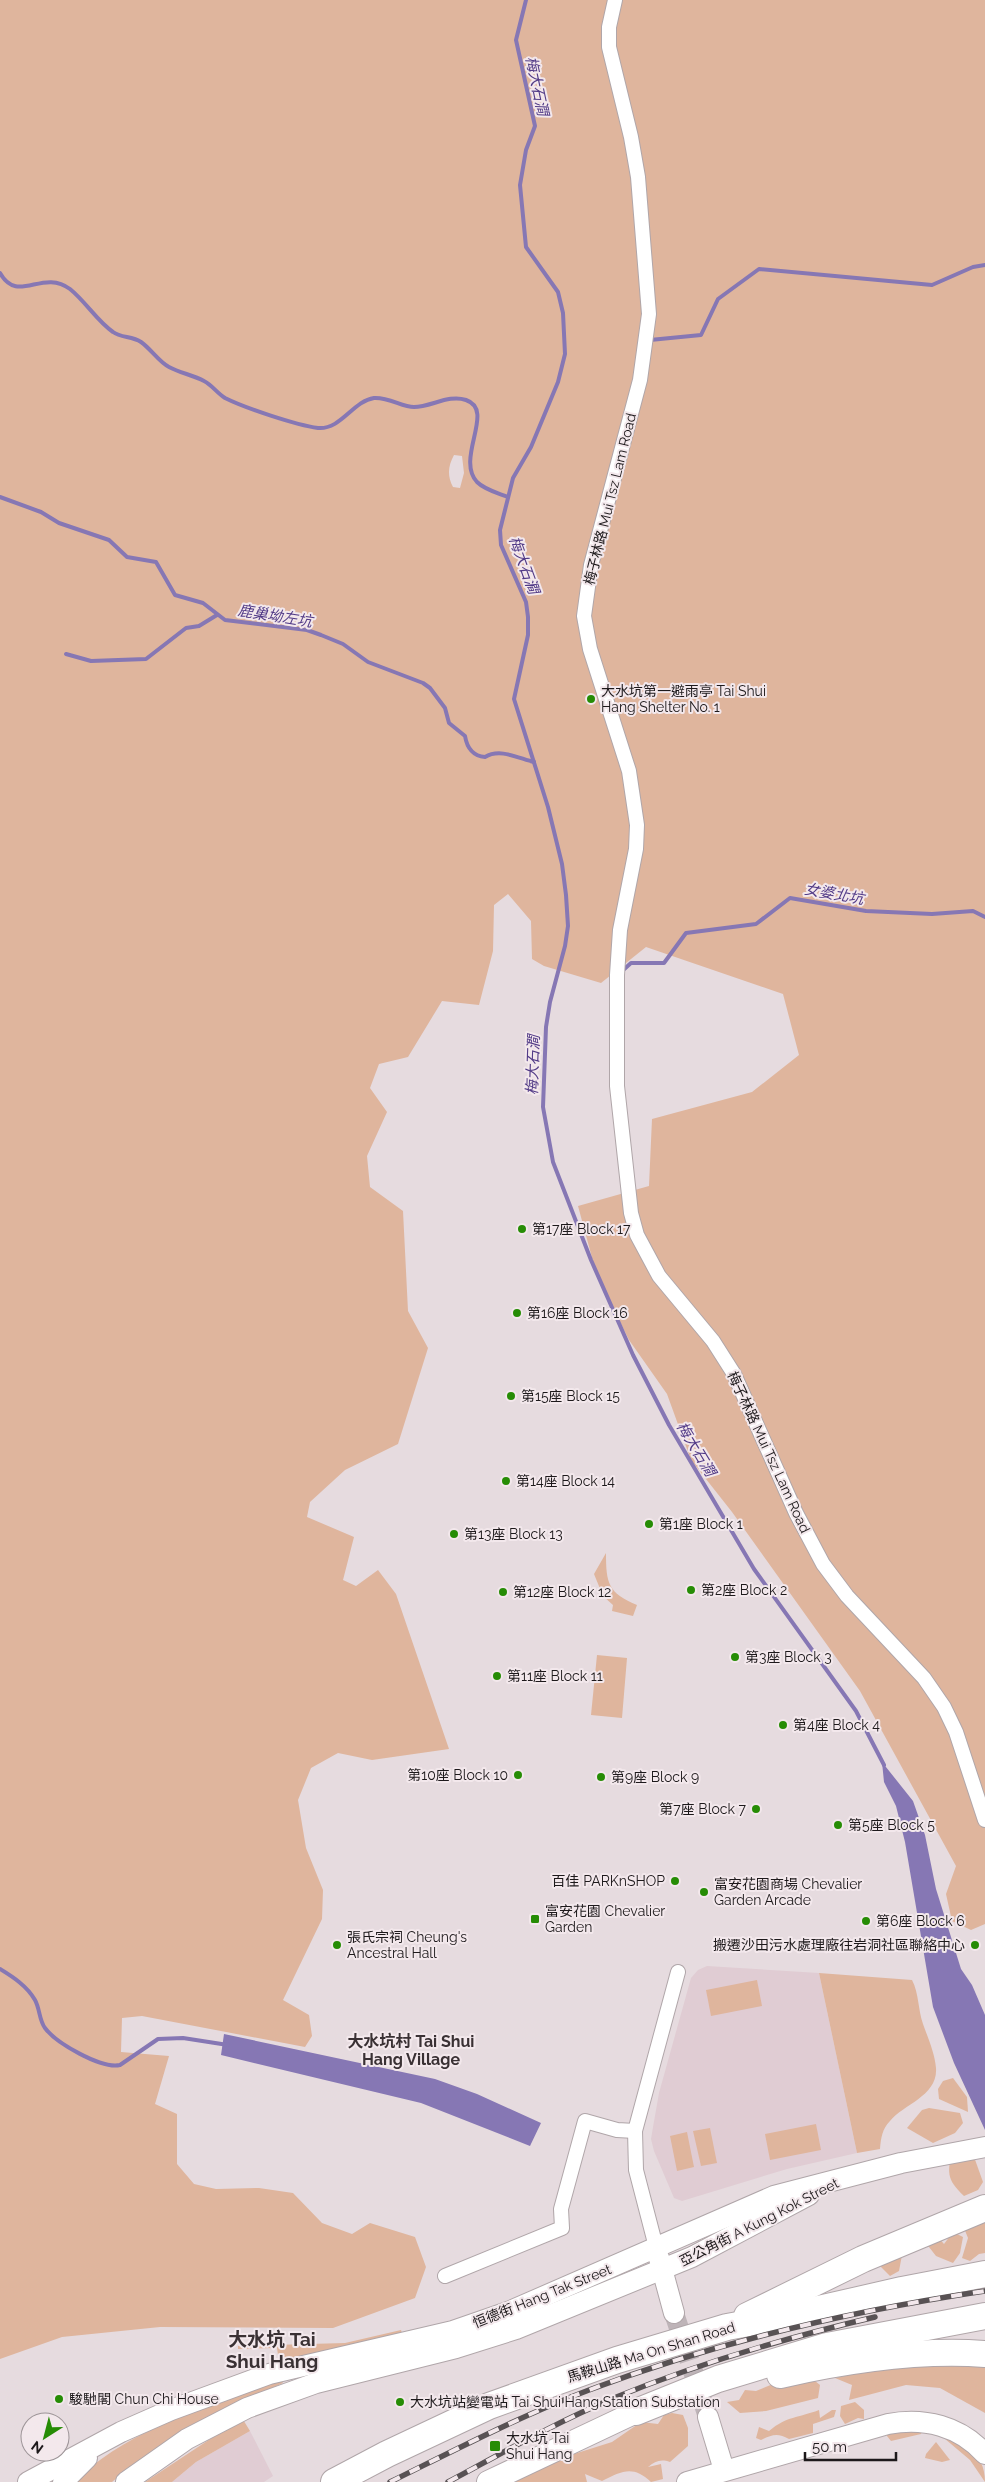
<svg xmlns="http://www.w3.org/2000/svg" width="985" height="2482" viewBox="0 0 985 2482" font-family="Raleway,'Noto Sans TC',sans-serif">
	<rect width="100%" height="100%" fill="#e6dbdf"/>
	<g fill="#e0ccd3">
		<path d="M707,1966L819,1973L857,2153L787,2169L682,2201L674,2198L654,2151L651,2139L653,2127L659,2093L691,1978L698,1970Z"/>
		<path d="M250,2431L273,2476L264,2482H172L196,2462Z"/>
	</g>
	<g fill="#dfb59d" fill-rule="evenodd">
		<path d="M0,0H985V1924L971,1930L952,1921L946,1894L956,1866L860,1691L732,1512L691,1460L667,1394L629,1340L597,1276L578,1206L649,1186L652,1119L752,1092L799,1055L783,994L646,947L601,983L544,966L532,959L531,921L508,894L494,905L493,951L479,1005L442,1001L408,1057L379,1064L370,1088L387,1112L367,1156L370,1187L403,1211L408,1311L428,1348L398,1444L345,1470L310,1502L307,1517L354,1537L343,1580L356,1586L378,1570L396,1594L449,1749L372,1760L338,1753L311,1768L298,1800L306,1848L323,1890L322,1919L283,2000L309,2015L312,2036L305,2047L142,2016L122,2018L121,2052L169,2056L155,2104L177,2114V2164L194,2184L216,2189L259,2188L293,2193L322,2223L352,2234L370,2223L415,2237L426,2267L415,2298L333,2328L160,2327L62,2337L0,2359ZM454,455L462,456L464,473L460,488L453,487C447,476 448,466 454,455Z"/>
		<path d="M606,1553C606,1583 608,1593 637,1605L633,1616L612,1611L613,1605L603,1596L594,1574Z"/>
		<path d="M597,1655L627,1658L622,1718L591,1715Z"/>
		<path d="M819,1973L912,1980C919,1993 918,2010 923,2024C928,2038 935,2054 936,2068C938,2096 904,2104 890,2121C882,2129 881,2138 880,2149L857,2153Z"/>
		<path d="M757,1980L762,2006L711,2016L706,1990Z"/>
		<path d="M953,2078L967,2097L968,2112L939,2099L938,2089L943,2081Z"/>
		<path d="M929,2108L960,2113L963,2123L955,2133L933,2143L907,2128L922,2110Z"/>
		<path d="M816,2124L821,2150L770,2160L765,2134Z"/>
		<path d="M710,2128L717,2163L701,2166L693,2131Z"/>
		<path d="M687,2132L694,2167L677,2171L670,2136Z"/>
		<path d="M953,2148L973,2154L983,2182L978,2190L964,2196C946,2179 947,2172 953,2148Z"/>
		<path d="M985,2212V2253L979,2254L970,2261L962,2258L968,2238L962,2223Z"/>
		<path d="M953,2232L963,2237L960,2253L953,2263L936,2256L929,2247H922L937,2236L944,2244Z"/>
		<path d="M902,2255L899,2271L890,2276L877,2263Z"/>
		<path d="M401,2330L403,2336L279,2362L277,2348L238,2349V2346L345,2343Z"/>
		<path d="M985,2361V2413L940,2388L906,2385L849,2400L852,2385L835,2378L892,2365Z"/>
		<path d="M810,2377L820,2385L818,2398L766,2411L740,2413L727,2402L739,2400L745,2390L756,2391L773,2384Z"/>
		<path d="M281,2380L283,2383L214,2414L131,2466L112,2482H74C123,2432 216,2401 281,2380Z"/>
		<path d="M855,2402L864,2410V2419L858,2418L845,2424L840,2416L841,2406Z"/>
		<path d="M819,2410L820,2418L832,2410H836L834,2417L813,2424V2433L789,2439C778,2433 773,2434 761,2440L756,2438L759,2427L769,2431C787,2416 798,2418 819,2410Z"/>
		<path d="M672,2413L683,2415L688,2428V2446L670,2462C661,2459 655,2461 648,2467L661,2464L663,2479L651,2482C633,2465 622,2471 602,2481L585,2474L587,2482H508L558,2457L564,2460L574,2454L612,2442L641,2422L658,2424L664,2415Z"/>
		<path d="M242,2418L250,2431L196,2462L172,2482H145Z"/>
		<path d="M923,2429L921,2434L891,2441L887,2436V2431Z"/>
		<path d="M938,2433C962,2446 985,2450 985,2482L970,2460Z"/>
		<path d="M936,2442L950,2460L942,2462L925,2458L926,2454Z"/>
	</g>
	<g fill="#8677b4">
		<path d="M882,1762L913,1801L925,1835L936,1889L961,1969L972,1985L985,2015V2130L954,2063L933,2007L905,1842L896,1806L884,1782Z"/>
		<path d="M224,2034L435,2079L477,2094L541,2123L530,2146L421,2103L221,2055Z"/>
	</g>
	<g fill="none" stroke-linecap="round" stroke-linejoin="round">
		<g stroke="#8677b4" stroke-width="4">
			<path d="M526,0L516,40L535,126L526,150L520,185L526,247L558,292L563,313L565,354L558,382L531,447L513,478L500,530L501,545L526,602L528,617V635L514,699L548,807L562,864L566,895L568,926L565,946L550,1002L546,1027L543,1107L553,1162L591,1260L633,1355L669,1425L754,1569L856,1711L884,1765"/>
			<path d="M0,273C18,305 42,268 70,289C86,302 97,321 113,332C121,338 132,336 141,342C151,349 159,362 169,367C180,373 193,375 204,381C212,385 217,393 225,398C245,408 296,425 318,428C341,430 353,401 374,398C389,397 402,407 414,407C431,407 449,394 466,400C496,410 455,458 477,482C485,490 498,493 508,497"/>
			<path d="M650,340L701,335L718,299L759,269L932,285L973,267L985,265"/>
			<path d="M0,497L41,512L59,523L109,540L127,557L156,562L175,595L203,603L225,620L307,630L321,635L343,644L368,662L423,683L430,688L445,708L449,723L465,736C467,748 473,756 485,757C500,748 518,758 534,762"/>
			<path d="M66,654L91,661L146,659L186,628L199,626L217,615"/>
			<path d="M621,972L631,963H664L686,933L756,924L790,898L866,911L932,914L973,911L985,917"/>
			<path d="M0,1969C13,1977 27,1986 35,2000C40,2009 39,2020 45,2028C56,2043 101,2069 120,2065L158,2039L183,2038L228,2045"/>
		</g>
		<path stroke="#beb4b8" stroke-width="20" stroke-dasharray="20 10" stroke-linecap="butt" d="M674,2313L708,2417"/>
		<defs>
			<g id="street">
				<path d="M615,0L609,27V47L631,137L638,177L649,314L640,380L591,565L584,616L590,649L629,771L637,825L636,849L620,930L617,975V1086L631,1213L637,1235L659,1276L713,1341L734,1374L796,1513L823,1564L847,1596L924,1678L944,1707L956,1732L985,1820"/>
				<path d="M656,2247L636,2170L635,2131L678,1972"/>
				<path d="M445,2276L562,2228L561,2209L585,2121L617,2130L635,2131"/>
			</g>
			<g id="secondary">
				<path d="M659,2258L674,2313"/>
				<path d="M708,2417L724,2470"/>
				<path d="M28,2482L121,2432L171,2410L269,2374L453,2331L508,2312L774,2196L901,2163L985,2147"/>
				<path d="M63,2482L87,2458"/>
				<path d="M126,2482L187,2439L247,2408L316,2383L456,2348L516,2329L692,2257L809,2195"/>
				<path d="M687,2482L888,2424C924,2417 960,2426 985,2454"/>
			</g>
			<path id="primary" d="M488,2482L636,2412"/>
			<g id="highway">
				<path d="M747,2316L863,2259L985,2208"/>
				<path d="M780,2375C846,2360 917,2349 985,2354"/>
				<path d="M636,2412L718,2379L827,2346L985,2316"/>
				<path d="M334,2482L387,2454L489,2406L617,2360L727,2327L788,2316L902,2290L985,2274"/>
			</g>
		</defs>
		<use href="#street" stroke="#b0a6a9" stroke-width="16"/>
		<use href="#secondary" stroke="#b0a6a9" stroke-width="22"/>
		<use href="#primary" stroke="#b0a6a9" stroke-width="24"/>
		<use href="#highway" stroke="#b0a6a9" stroke-width="28"/>
		<use href="#street" stroke="#fff" stroke-width="14"/>
		<use href="#secondary" stroke="#fff" stroke-width="20"/>
		<use href="#primary" stroke="#fff" stroke-width="22"/>
		<use href="#highway" stroke="#fff" stroke-width="26"/>
		<defs>
			<g id="rail">
				<path d="M390,2482C455,2450 520,2416 589,2390C717,2342 850,2311 985,2291"/>
				<path d="M448,2482C502,2453 557,2422 614,2398C699,2363 785,2338 875,2317"/>
			</g>
		</defs>
		<use href="#rail" stroke="#585254" stroke-width="5.5"/>
		<use href="#rail" stroke="#f3e8ec" stroke-width="4" stroke-dasharray="11" stroke-linecap="butt"/>
	</g>
	<g fill="#268c05" stroke="#f3e8ec" stroke-width="2">
		<circle cx="591" cy="699" r="5"/>
		<circle cx="522" cy="1229" r="5"/>
		<circle cx="517" cy="1313" r="5"/>
		<circle cx="511" cy="1396" r="5"/>
		<circle cx="506" cy="1481" r="5"/>
		<circle cx="649" cy="1524" r="5"/>
		<circle cx="454" cy="1534" r="5"/>
		<circle cx="691" cy="1590" r="5"/>
		<circle cx="503" cy="1592" r="5"/>
		<circle cx="735" cy="1657" r="5"/>
		<circle cx="497" cy="1676" r="5"/>
		<circle cx="783" cy="1725" r="5"/>
		<circle cx="518" cy="1775" r="5"/>
		<circle cx="601" cy="1777" r="5"/>
		<circle cx="756" cy="1809" r="5"/>
		<circle cx="838" cy="1825" r="5"/>
		<circle cx="675" cy="1881" r="5"/>
		<circle cx="704" cy="1892" r="5"/>
		<rect x="530" y="1914" width="10" height="10" rx="2.5"/>
		<circle cx="866" cy="1921" r="5"/>
		<circle cx="337" cy="1945" r="5"/>
		<circle cx="975" cy="1945" r="5"/>
		<circle cx="59" cy="2399" r="5"/>
		<circle cx="400" cy="2402" r="5"/>
		<rect x="489" y="2440" width="12" height="12" rx="2.5"/>
	</g>
	<g text-anchor="middle" dominant-baseline="central" stroke-width="4" stroke-linejoin="round" paint-order="stroke">
		<g font-size="14" fill="#1d191b" stroke="#f3e8ec">
			<text transform="translate(610 499) rotate(-76)">梅子林路 Mui Tsz Lam Road</text>
			<text transform="translate(769 1452) rotate(65)">梅子林路 Mui Tsz Lam Road</text>
			<text transform="translate(759 2222) rotate(-27)">亞公角街 A Kung Kok Street</text>
			<text transform="translate(542 2296) rotate(-22)">恒德街 Hang Tak Street</text>
			<text transform="translate(651 2352) rotate(-17)">馬鞍山路 Ma On Shan Road</text>
		</g>
		<g font-size="14" fill="#1d191b" stroke="#f3e8ec" text-anchor="start">
			<text x="601" y="691">大水坑第一避雨亭 Tai Shui<tspan x="601" dy="16">Hang Shelter No. 1</tspan></text>
			<text x="532" y="1229">第17座 Block 17</text>
			<text x="527" y="1313">第16座 Block 16</text>
			<text x="521" y="1396">第15座 Block 15</text>
			<text x="516" y="1481">第14座 Block 14</text>
			<text x="659" y="1524">第1座 Block 1</text>
			<text x="464" y="1534">第13座 Block 13</text>
			<text x="701" y="1590">第2座 Block 2</text>
			<text x="513" y="1592">第12座 Block 12</text>
			<text x="745" y="1657">第3座 Block 3</text>
			<text x="507" y="1676">第11座 Block 11</text>
			<text x="793" y="1725">第4座 Block 4</text>
			<text x="508" y="1775" text-anchor="end">第10座 Block 10</text>
			<text x="611" y="1777">第9座 Block 9</text>
			<text x="746" y="1809" text-anchor="end">第7座 Block 7</text>
			<text x="848" y="1825">第5座 Block 5</text>
			<text x="665" y="1881" text-anchor="end">百佳 PARKnSHOP</text>
			<text x="714" y="1884">富安花園商場 Chevalier<tspan x="714" dy="16">Garden Arcade</tspan></text>
			<text x="545" y="1911">富安花園 Chevalier<tspan x="545" dy="16">Garden</tspan></text>
			<text x="876" y="1921">第6座 Block 6</text>
			<text x="347" y="1937">張氏宗祠 Cheung's<tspan x="347" dy="16">Ancestral Hall</tspan></text>
			<text x="965" y="1945" text-anchor="end">搬遷沙田污水處理廠往岩洞社區聯絡中心</text>
			<text x="69" y="2399">駿馳閣 Chun Chi House</text>
			<text x="410" y="2402">大水坑站變電站 Tai Shui Hang Station Substation</text>
			<text x="506" y="2438">大水坑 Tai<tspan x="506" dy="16">Shui Hang</tspan></text>
		</g>
		<g font-size="15" font-style="italic" fill="#523b87" stroke="#f3e8ec">
			<text transform="translate(537 86) rotate(78)">梅大石澗</text>
			<text transform="translate(524 565) rotate(70)">梅大石澗</text>
			<text transform="translate(275 616) rotate(9)">鹿巢坳左坑</text>
			<text transform="translate(834 894) rotate(10)">女婆北坑</text>
			<text transform="translate(533 1065) rotate(-88)">梅大石澗</text>
			<text transform="translate(696 1449) rotate(59)">梅大石澗</text>
		</g>
		<g font-size="16" font-weight="bold" fill="#3a3134" stroke="#f3e8ec">
			<text x="411" y="2041">大水坑村 Tai Shui<tspan x="411" dy="18">Hang Village</tspan></text>
		</g>
		<g font-size="19" font-weight="bold" fill="#3a3134" stroke="#f3e8ec">
			<text x="272" y="2339">大水坑 Tai<tspan x="272" dy="22">Shui Hang</tspan></text>
		</g>
	</g>
	<g transform="translate(45 2437) rotate(216)"><circle r="24" fill="#f3e8ec" stroke="#9d9598"/>
	<path d="M0-4L9 19L0 12L-9 19Z" fill="#268c05"/>
	<text y="-8" font-size="14" font-weight="bold" text-anchor="middle" fill="#1d191b">N</text>
	</g>
	<path d="M805 2452v8h91v-8" fill="none" stroke="#1d191b" stroke-width="2.5"/>
	<text x="812" y="2452" font-size="15" fill="#1d191b" stroke="#f3e8ec" stroke-width="4" paint-order="stroke">50 m</text>
</svg>
